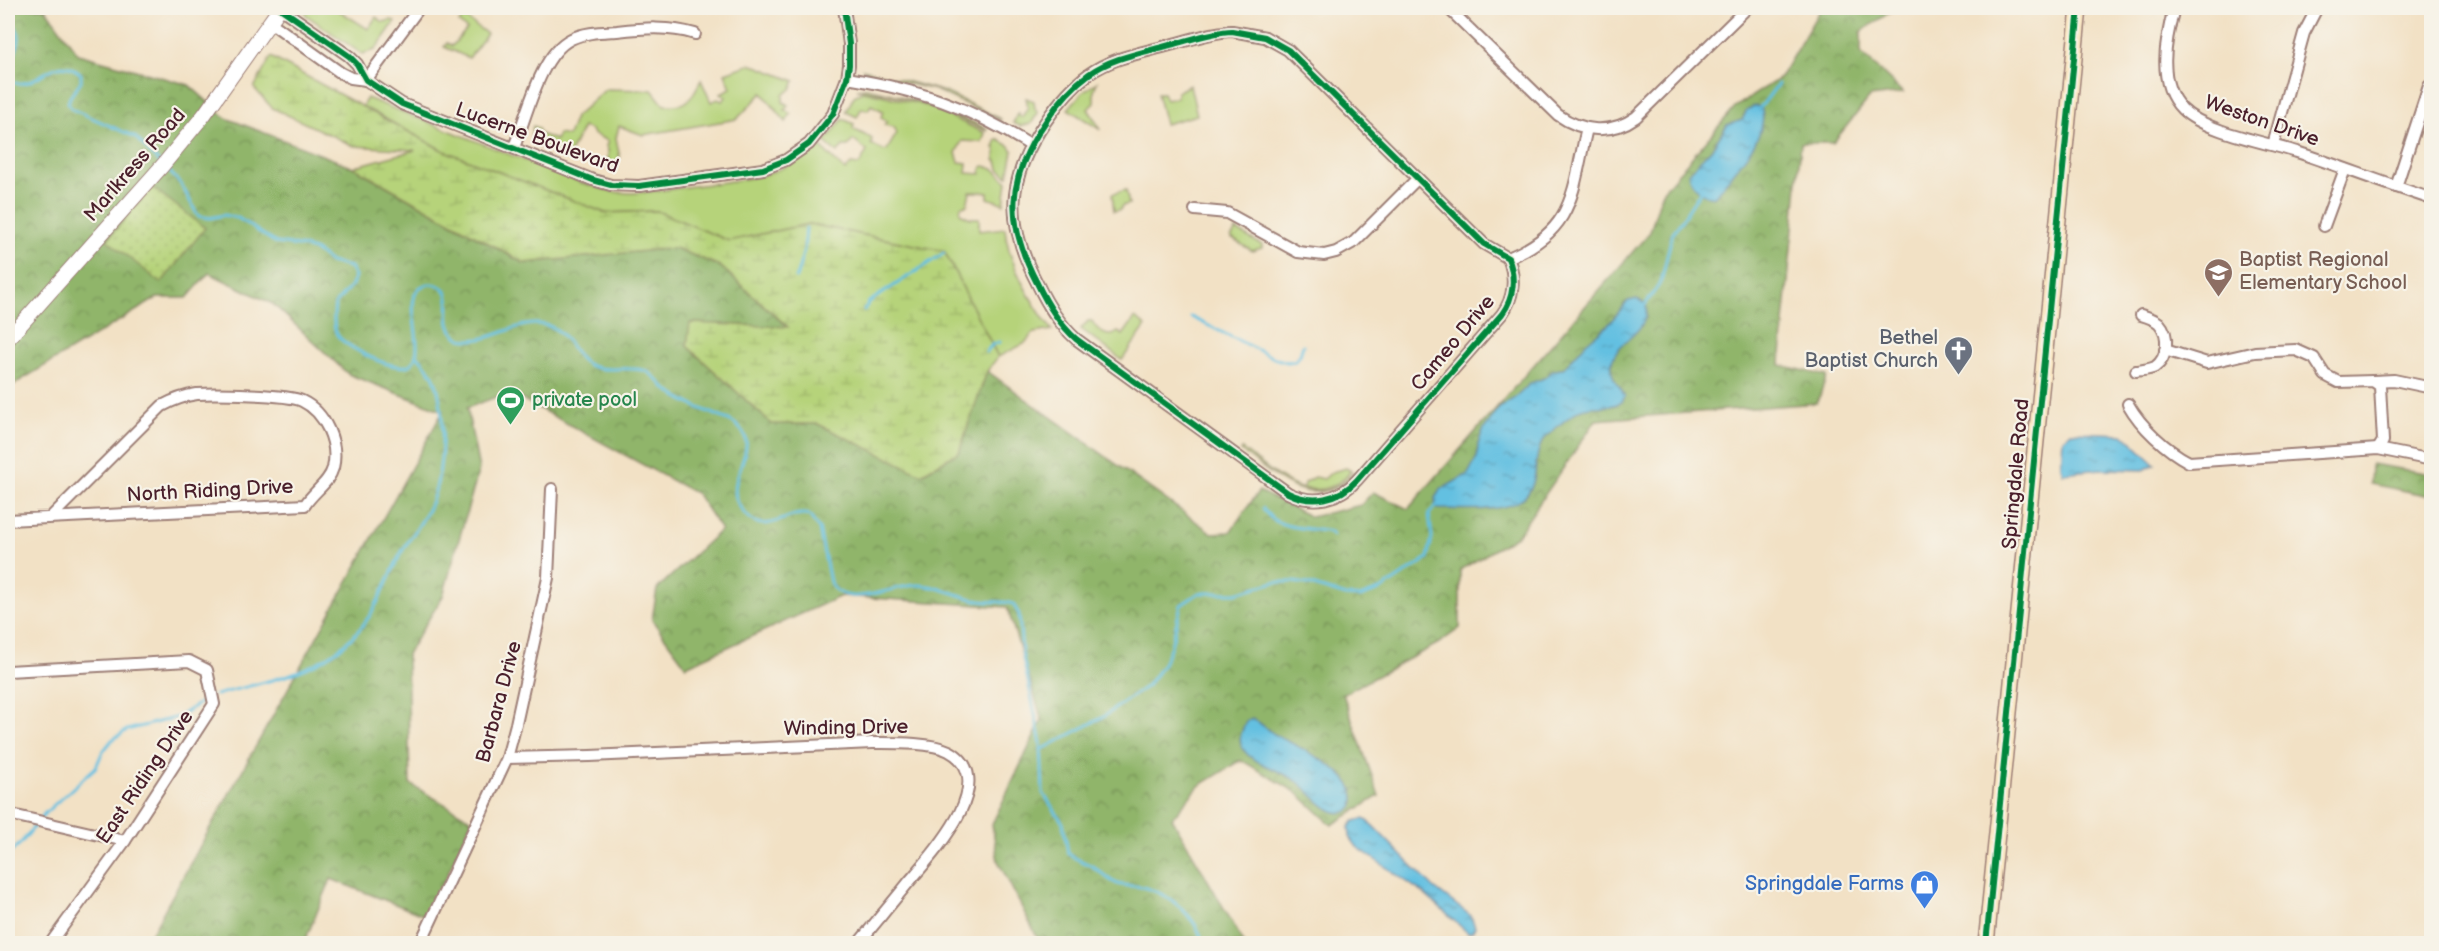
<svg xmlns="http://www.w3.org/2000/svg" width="2439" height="951" viewBox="0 0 2439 951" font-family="'Balsamiq Sans',sans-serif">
	<defs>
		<pattern id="forest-crowns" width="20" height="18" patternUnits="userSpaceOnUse" patternTransform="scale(1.5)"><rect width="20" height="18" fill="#90b56a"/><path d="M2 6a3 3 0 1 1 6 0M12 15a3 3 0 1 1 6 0" fill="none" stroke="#789357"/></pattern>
		<pattern id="wetland-marsh" width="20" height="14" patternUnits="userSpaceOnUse" patternTransform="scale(1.5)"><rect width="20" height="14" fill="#b6d37a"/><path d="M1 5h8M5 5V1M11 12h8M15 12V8" fill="none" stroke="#9eb56a"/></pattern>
		<pattern id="park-dots" width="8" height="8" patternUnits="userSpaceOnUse" patternTransform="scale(1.5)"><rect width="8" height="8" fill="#b6d37a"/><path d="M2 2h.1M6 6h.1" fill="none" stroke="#9eb56a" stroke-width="1.8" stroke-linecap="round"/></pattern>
		<pattern id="water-ripples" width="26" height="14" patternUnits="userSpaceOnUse" patternTransform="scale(1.5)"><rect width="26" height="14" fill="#63c0e1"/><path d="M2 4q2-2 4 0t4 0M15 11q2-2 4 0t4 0" fill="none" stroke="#549bb7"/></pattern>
	</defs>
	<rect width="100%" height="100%" fill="#f7f3e8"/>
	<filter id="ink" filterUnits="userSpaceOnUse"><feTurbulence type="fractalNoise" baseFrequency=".0167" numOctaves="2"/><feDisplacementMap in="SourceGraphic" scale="12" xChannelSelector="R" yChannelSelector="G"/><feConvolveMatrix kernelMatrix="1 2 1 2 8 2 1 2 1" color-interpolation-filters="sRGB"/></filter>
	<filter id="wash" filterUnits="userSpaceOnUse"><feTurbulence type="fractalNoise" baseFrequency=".008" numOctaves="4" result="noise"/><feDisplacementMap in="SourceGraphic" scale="24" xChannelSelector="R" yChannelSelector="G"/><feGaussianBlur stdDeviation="1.35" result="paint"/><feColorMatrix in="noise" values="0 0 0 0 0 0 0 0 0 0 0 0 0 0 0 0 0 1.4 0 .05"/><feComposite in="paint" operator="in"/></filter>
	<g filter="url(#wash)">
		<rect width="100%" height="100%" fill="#f2e1c5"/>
		<g fill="#b6d37a" stroke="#807952" stroke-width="1.5">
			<path d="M304,8H335L368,29L376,17L383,22L392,20L395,22L375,50L362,54L306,15Z"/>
			<path d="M463,16L487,34L469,58L444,47L447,43L452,46L467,29L459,23Z"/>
			<path d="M751,64L795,81L791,89L783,95V102L788,105L785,110L791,114L786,122L762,93L737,119L643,135L619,126L616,138L620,158L608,168V150L606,146L608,141L593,134L591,130L583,127L568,157L571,159L538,146L531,135L533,126L538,128L540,134L556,140L558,134L568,136L575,117L606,89L652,90L664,105C689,107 690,100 701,80L711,102L718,99L722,101L726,97L721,93L731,88L725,73Z"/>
			<path d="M863,69L945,92L1001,119L1000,120L935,90L871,75L866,73Z"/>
			<path d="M1097,82L1094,90V103L1088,109L1101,130L1068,109L1082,93Z"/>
			<path d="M1190,85L1197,115L1165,124L1157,93H1163L1166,100L1177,98V92Z"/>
			<path d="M866,88C909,97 948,109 987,129V131L933,106L893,95L857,89Z"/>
			<path d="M864,91L928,106L985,133L982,142L962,141L956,153L959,162L967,163L966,173L981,174L982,167L985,166L994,169L1007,181L1004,204L988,198V192H970L967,205L961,206L960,213L970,218H979V231L1005,228C1007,261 1032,304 1052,330L1034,333L1024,344L998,357L944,251L809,224L729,241L657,211L605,213L442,150L362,106L367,98L582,183L613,192L631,193C655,192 678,188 701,185C748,179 781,178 818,144L845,171L851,164L859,165L867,151L853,140L848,146H843L837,153L825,142L843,119L854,124L853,129L869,137L872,139L871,144L884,151L887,150L897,133L894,127L884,125L887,121L881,117L883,111L871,105L868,110L861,109L857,117L846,112L854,96Z"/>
			<path d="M1026,98L1034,101L1035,109L1038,113L1031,124L1020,126L1013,123L1019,112V116L1022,117L1028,107Z"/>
			<path d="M997,139L1010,146L1013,151L1008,176L999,169L997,161L995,160L996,148H994Z"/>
			<path d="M1126,190L1129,204L1122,206L1120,210L1114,211L1112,194Z"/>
			<path d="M1236,230L1262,245V248L1252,251L1231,238Z"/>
			<path d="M1135,318L1146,326L1122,360L1081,329L1088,321H1092C1097,330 1107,340 1118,332L1123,335Z"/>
			<path d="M1242,449C1276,474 1314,515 1353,473L1354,475C1311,515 1277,477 1241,451Z"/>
			<path d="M1346,468L1351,471C1339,486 1322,493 1303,488L1304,483L1314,477L1324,479L1332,472Z"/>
		</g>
		<g fill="url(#forest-crowns)" stroke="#6d6a4a" stroke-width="1.5">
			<path d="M8,8H45L78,54L189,85L226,118L353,167L523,263L675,248L720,266L788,327L691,323L687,346L772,424H818L922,474L959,452L987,371L1212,533L1230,532L1259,491L1311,517L1361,505L1373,492L1408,509L1650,232L1662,192L1735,107L1780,78L1821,8H1896L1861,32V53L1903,93L1870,97L1833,143H1801L1780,365L1827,376L1817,403L1596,420L1517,536L1460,570V628L1439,643L1343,694L1379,796L1332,825L1296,792L1241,760L1199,786L1172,818L1244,943H1040L998,861L992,824L1042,720L1007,607L841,596L686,666L652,620L657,589L721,530L697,494L509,392L467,408L479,469L443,596L407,654L410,784L472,820L428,917L331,879L304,943H146L443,411L348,374L273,304L209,273L187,298H157L8,388Z"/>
			<path d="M2371,464L2431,474V496L2370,484Z"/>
		</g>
		<path fill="url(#wetland-marsh)" stroke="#807952" stroke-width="1.5" d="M271,57L442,150L605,213L657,211L729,241L809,224L944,251L998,357L987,371L959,452L921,474L818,424H772L687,346L690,323L788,327L720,266L675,248L524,263L353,167L415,150L354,146L272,108L254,88Z"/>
		<path fill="url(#park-dots)" stroke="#807952" stroke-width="1.5" d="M152,187L205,228L161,283L107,240Z"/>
		<g fill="url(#water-ripples)" stroke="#567086" stroke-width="1.5">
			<path d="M1754,106L1761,107C1772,136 1730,174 1715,196C1704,199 1689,184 1688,173L1713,147L1727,125L1742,120L1747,110Z"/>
			<path d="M1637,299L1646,304C1651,340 1603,340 1613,376C1616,383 1622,389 1625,396L1622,402C1609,410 1593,404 1579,410C1568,418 1547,433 1541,444C1532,462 1541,485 1521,500C1504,513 1460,509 1438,509L1436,508L1435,498L1440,490L1468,474L1477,457L1478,444L1484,429L1499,408L1516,397L1531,383L1544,378L1551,372L1565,367L1586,343L1608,325L1628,301Z"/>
			<path d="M2071,432L2123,434L2155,464L2144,470L2101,469L2063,473L2061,466L2063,439Z"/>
			<path d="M1252,718C1261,723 1267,730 1276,735C1297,747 1367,775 1352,808C1332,825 1312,792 1298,782C1282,771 1263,767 1248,755C1236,742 1240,735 1246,721Z"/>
			<path d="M1363,819L1368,821L1434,888L1471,916L1475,927L1472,932L1468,933L1423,893L1357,847L1350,837L1349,827L1354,821Z"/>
		</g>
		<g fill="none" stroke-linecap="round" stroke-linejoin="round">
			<g stroke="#63c0e1" stroke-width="3">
				<path d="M8,20C36,40 0,60 13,82C38,91 53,50 81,74V81L70,97L68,103L72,109L135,137L160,163"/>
				<path d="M1760,108L1778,84"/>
				<path d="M165,167L181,184L198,216L210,218L224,215L238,218L276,243L305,247L316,251L330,262L350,267L355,276L352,285L335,304C334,313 332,328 338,336C347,348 400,376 412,363C428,347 398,294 425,285C434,282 440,286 446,291C454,311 439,324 461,339C491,345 515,319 545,325C570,330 572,359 591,366C608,373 629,365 646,371C654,375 660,383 666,389C681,401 701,409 719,416C724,419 731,420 735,424C766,446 721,478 740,507C763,544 787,508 809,515L819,529L830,582C843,612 894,585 917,585C938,585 960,597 980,601C991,603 1002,600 1013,604L1019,614L1022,652L1041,744L1043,793L1063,823L1068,853C1074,859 1080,860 1088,864C1100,869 1106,880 1118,884C1127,887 1137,885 1146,888C1171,895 1198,918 1203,944"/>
				<path d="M796,278L804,250L806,228"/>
				<path d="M1645,305L1661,282L1672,235L1702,189"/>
				<path d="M864,310L869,302L944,253"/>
				<path d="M1191,317L1274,358L1287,362L1295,361L1300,355L1303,345"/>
				<path d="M986,352L993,344L1000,342"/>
				<path d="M1263,508C1275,531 1308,527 1330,532L1333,536"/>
				<path d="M216,695C256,683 302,677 336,651C373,624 380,595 399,557C409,537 426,520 433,498C444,466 446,412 435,380C431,370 423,362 416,354"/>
				<path d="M1041,750L1103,717L1148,685L1162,666L1171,646L1181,605L1199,593H1236L1275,582H1293L1308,584L1346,596L1360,597L1382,589L1428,558L1432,537L1429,514L1436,506"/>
				<path d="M8,855L21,843L45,813L96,767L102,753L112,740L127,730L178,717L210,696"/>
			</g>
		</g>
	</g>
	<g filter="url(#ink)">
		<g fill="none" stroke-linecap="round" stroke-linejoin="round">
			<defs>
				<g id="minor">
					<path d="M280,8L349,56L357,64L366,80L402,104L593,180L611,185L639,186L763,169L786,160L809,144L833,114L847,78L849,65V44L844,8"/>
					<path d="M1448,8L1558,115C1582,132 1611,135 1636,117L1747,8"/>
					<path d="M2174,8C2166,38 2156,83 2182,109C2205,132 2265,142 2297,152C2342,167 2386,184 2432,199"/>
					<path d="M270,22L341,73L351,78L366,80"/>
					<path d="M1232,31L1265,37L1288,50L1484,244L1508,258C1516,277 1514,298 1502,314L1357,480C1339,500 1312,505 1288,493L1076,339C1058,323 1047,304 1037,283C1005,222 1006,179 1046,121C1058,103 1071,87 1089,74C1113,57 1142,53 1170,45C1190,40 1211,32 1232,31Z"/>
					<path d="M847,78C919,90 968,106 1030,145"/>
					<path d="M366,80L419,8"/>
					<path d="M2273,145L2304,33L2317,8"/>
					<path d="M514,147C527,116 540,54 571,39C585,32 602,32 617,31C644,28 668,26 695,34"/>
					<path d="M2396,187L2429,86"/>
					<path d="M1195,210L1227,213L1298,252L1324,255L1336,252L1354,242L1417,179"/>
					<path d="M2324,226L2345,169"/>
					<path d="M1508,258C1576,230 1572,191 1587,128"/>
					<path d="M2165,350L2207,363L2255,352L2296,350L2314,358L2325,375L2338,382L2373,381L2380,386L2383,441L2378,449"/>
					<path d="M2136,371C2142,370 2149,370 2155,367C2168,358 2170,335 2159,323C2154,319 2148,317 2141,315"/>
					<path d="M2373,381L2394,380L2432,388"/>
					<path d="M2128,404C2141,427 2166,450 2189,462L2378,449L2432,460"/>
					<path d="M8,520L305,505C313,492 329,483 333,468C339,443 325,412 302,401C288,394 214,393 197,394C183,396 173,400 162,406L51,517"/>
					<path d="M8,671L189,661L207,670L214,704L125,841L50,944"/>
					<path d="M507,758L590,756L872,743C892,743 931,742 949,751C1003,780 930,857 908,883C892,903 875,923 858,944"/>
					<path d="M8,814L125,841"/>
					<path d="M420,944L507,758L516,724L548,578L552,489"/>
				</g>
				<path id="tertiary" d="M8,339L163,165L204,115L280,8"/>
				<path id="secondary" d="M1986,944L2079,8"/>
			</defs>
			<use href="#minor" stroke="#9e8078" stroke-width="14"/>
			<use href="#tertiary" stroke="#9e8078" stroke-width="16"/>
			<use href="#secondary" stroke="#9e8078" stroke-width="18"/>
			<use href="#minor" stroke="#fff" stroke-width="10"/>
			<use href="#tertiary" stroke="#fff" stroke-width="14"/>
			<use href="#secondary" stroke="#fae7c3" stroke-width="15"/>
			<defs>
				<g id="cycleway">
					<path d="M280,8L349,56L357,64L366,80L402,104L593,180L611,185L639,186L763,169L786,160L809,144L833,114L847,78L849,65V44L844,8"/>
					<path d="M1232,31L1265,37L1288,50L1484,244L1508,258C1516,277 1514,298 1502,314L1357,480C1339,500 1312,505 1288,493L1076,339C1058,323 1047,304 1037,283C1005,222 1006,179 1046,121C1058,103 1071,87 1089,74C1113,57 1142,53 1170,45C1190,40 1211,32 1232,31Z"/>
					<path d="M1986,944L2079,8"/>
				</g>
			</defs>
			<use href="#cycleway" stroke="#f7f3e8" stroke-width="10"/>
			<use href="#cycleway" stroke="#00873e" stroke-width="6"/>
		</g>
	</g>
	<defs>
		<symbol id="school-pin" viewBox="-11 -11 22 30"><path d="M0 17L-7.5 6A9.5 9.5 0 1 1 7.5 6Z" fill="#8d6e63" stroke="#f7f3e8"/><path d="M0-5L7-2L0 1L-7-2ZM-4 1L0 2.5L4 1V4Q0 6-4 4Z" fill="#fff"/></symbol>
		<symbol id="church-pin" viewBox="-11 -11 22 30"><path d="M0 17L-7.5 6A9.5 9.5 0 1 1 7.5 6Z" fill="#6b7280" stroke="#f7f3e8"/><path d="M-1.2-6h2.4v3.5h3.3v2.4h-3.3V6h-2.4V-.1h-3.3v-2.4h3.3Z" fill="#fff"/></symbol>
		<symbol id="stadium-pin" viewBox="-11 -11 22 30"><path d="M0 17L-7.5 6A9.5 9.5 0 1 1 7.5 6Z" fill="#2e9e5b" stroke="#f7f3e8"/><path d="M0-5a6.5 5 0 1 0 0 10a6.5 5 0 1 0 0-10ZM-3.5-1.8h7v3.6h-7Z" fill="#fff"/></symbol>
		<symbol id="shop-pin" viewBox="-11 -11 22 30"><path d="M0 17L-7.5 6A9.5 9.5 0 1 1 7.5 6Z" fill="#3f7fe0" stroke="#f7f3e8"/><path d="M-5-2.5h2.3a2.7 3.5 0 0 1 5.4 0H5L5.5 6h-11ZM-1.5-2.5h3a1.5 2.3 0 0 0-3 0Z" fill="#fff"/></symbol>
	</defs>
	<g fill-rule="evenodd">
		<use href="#school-pin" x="2202" y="256" width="33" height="45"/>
		<use href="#church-pin" x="1942" y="334" width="33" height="45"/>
		<use href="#stadium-pin" x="494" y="384" width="33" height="45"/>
		<use href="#shop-pin" x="1908" y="868" width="33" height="45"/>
	</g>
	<g text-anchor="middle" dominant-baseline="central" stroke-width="4.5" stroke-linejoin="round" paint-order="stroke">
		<g font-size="20" fill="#4a1f2b" stroke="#f7f3e8">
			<text transform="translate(2262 121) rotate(19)">Weston Drive</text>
			<text transform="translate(537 138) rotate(20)">Lucerne Boulevard</text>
			<text transform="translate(135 165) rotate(-49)">Marlkress Road</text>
			<text transform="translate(1453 343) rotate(-50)">Cameo Drive</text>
			<text transform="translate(2016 474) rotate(-85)">Springdale Road</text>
			<text transform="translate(210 491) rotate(-3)">North Riding Drive</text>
			<text transform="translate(499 702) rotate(-75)">Barbara Drive</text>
			<text transform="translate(846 728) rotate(-1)">Winding Drive</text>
			<text transform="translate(145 777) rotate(-56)">East Riding Drive</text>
		</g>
		<g font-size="20" fill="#785e54" stroke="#f7f3e8" text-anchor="start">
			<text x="2239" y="260">Baptist Regional<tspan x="2239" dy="23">Elementary School</tspan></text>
		</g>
		<g font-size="20" fill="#5b616d" stroke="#f7f3e8" text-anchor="end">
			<text x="1938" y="338">Bethel<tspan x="1938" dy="23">Baptist Church</tspan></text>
		</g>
		<g font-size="20" fill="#27864d" stroke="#f7f3e8" text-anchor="start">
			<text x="532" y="400">private pool</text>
		</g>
		<g font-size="20" fill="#366cbe" stroke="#f7f3e8" text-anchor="end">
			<text x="1904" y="884">Springdale Farms</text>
		</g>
	</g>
	<rect width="2439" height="951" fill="none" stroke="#f7f3e8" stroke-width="30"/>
</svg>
